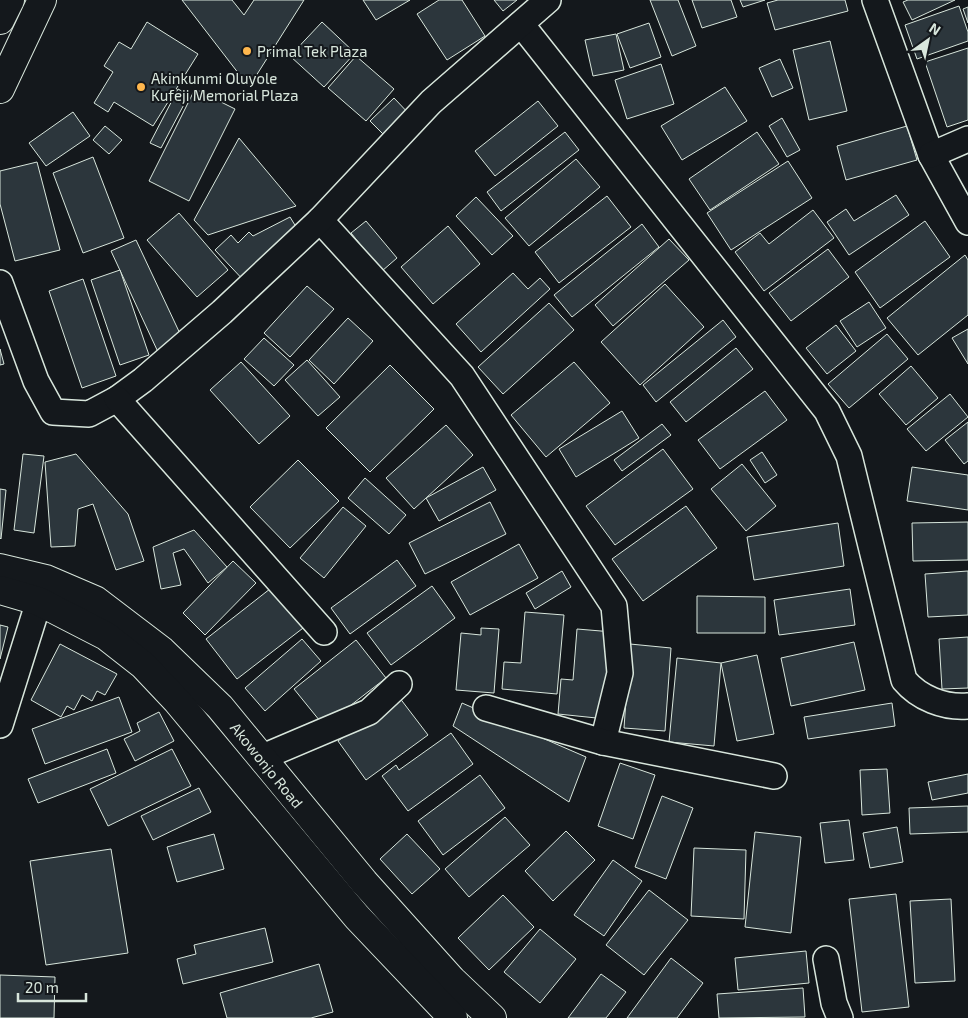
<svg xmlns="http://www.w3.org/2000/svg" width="968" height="1018" viewBox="0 0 968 1018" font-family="'Exo 2',sans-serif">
	<rect width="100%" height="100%" fill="#14181c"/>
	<g fill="#2c363c" stroke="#d8e6dc">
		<path d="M182,0H232L244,15L254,0H304L249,87Z"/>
		<path d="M363,0H410L376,20Z"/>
		<path d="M439,0H462L485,36L447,60L417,14Z"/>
		<path d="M494,0H517L503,11Z"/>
		<path d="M650,0H678L696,46L672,56Z"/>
		<path d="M692,0H731L737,17L702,28Z"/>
		<path d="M740,0H765L743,7Z"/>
		<path d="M778,0H845L848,11L775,30L767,3Z"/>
		<path d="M908,0H955L912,20L903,2Z"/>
		<path d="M959,6L968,32V41L917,59L905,25Z"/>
		<path d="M968,7V23L963,9Z"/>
		<path d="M147,22L198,54L153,126L114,102L108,112L94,103L113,72L104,66L119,42L131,49Z"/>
		<path d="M322,22L355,53L324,87L290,56Z"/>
		<path d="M649,23L661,57L630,68L617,34Z"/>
		<path d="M616,34L624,70L593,76L585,40Z"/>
		<path d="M830,41L847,111L809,120L793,50Z"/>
		<path d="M968,48V120L947,127L925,62Z"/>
		<path d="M356,56L394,89L366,121L328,88Z"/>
		<path d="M780,59L793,88L772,97L759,68Z"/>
		<path d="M661,64L674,104L627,119L615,80Z"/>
		<path d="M725,87L747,121L682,160L661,126Z"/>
		<path d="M178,89L189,95L161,148L150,143Z"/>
		<path d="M195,89L235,109L189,201L149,181Z"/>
		<path d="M394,98L412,117L389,140L370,121Z"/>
		<path d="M538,101L558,126L495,176L475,151Z"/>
		<path d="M73,112L90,136L46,166L29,143Z"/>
		<path d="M782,118L800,150L787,157L769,126Z"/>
		<path d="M105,126L122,140L109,154L93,140Z"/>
		<path d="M907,126L917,160L846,180L837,146Z"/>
		<path d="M565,132L579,150L501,211L487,192Z"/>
		<path d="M757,132L779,164L710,210L689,179Z"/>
		<path d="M239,138L296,206L208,235L194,220Z"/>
		<path d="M93,157L124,238L83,253L53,173Z"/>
		<path d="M576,159L600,187L529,246L505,218Z"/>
		<path d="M788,161L812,198L731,250L707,213Z"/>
		<path d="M37,162L60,250L15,261L0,204V171Z"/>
		<path d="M896,195L909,215L849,255L827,222L846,209L854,221Z"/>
		<path d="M607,196L631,227L559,283L535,252Z"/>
		<path d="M476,197L513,236L492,255L456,216Z"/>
		<path d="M813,210L834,238L764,291L735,252L760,233L769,244Z"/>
		<path d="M179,213L228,270L197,297L147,240Z"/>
		<path d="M290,217L301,235L248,285L215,250L231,235L238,243L249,232L253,236Z"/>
		<path d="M366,221L397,258L382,271L351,233Z"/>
		<path d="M925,221L950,257L880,308L855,272Z"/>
		<path d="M642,224L659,247L572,317L554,295Z"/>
		<path d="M448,226L480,264L433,304L401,267Z"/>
		<path d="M669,239L689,260L613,326L595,305Z"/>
		<path d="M136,240L183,340L158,352L111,251Z"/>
		<path d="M828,249L849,277L791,321L769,293Z"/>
		<path d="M965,255L968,260V315L918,355L887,318Z"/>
		<path d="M120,270L149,355L120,365L91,280Z"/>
		<path d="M513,273L528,289L540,278L550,289L481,352L456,324Z"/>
		<path d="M83,279L116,376L82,388L49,291Z"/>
		<path d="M665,284L704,327L640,385L601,342Z"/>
		<path d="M307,286L334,309L290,357L264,333Z"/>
		<path d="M869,302L886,328L857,347L840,321Z"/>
		<path d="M549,303L574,330L503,394L478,367Z"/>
		<path d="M348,318L373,341L334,384L309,360Z"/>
		<path d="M723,320L736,337L656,402L643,385Z"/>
		<path d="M836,325L856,351L827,374L806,348Z"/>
		<path d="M968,329V364L952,338Z"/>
		<path d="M887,334L908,359L849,408L828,384Z"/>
		<path d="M264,338L294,365L274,386L244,359Z"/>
		<path d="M736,348L753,369L686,422L670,402Z"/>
		<path d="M0,349L4,364L0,365Z"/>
		<path d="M307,360L340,397L318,416L285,380Z"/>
		<path d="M241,362L290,416L259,444L210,390Z"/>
		<path d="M574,362L610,403L546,457L511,415Z"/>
		<path d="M390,365L434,409L370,472L326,428Z"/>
		<path d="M911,366L938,398L906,425L879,394Z"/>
		<path d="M765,391L787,420L720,469L698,440Z"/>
		<path d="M950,394L968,417L926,451L907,429Z"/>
		<path d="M622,411L639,438L576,477L559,449Z"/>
		<path d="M968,422V461L964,464L945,440Z"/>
		<path d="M662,424L671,435L622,471L614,460Z"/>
		<path d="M446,425L473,455L414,509L386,478Z"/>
		<path d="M663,449L693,489L615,545L586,506Z"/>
		<path d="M762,452L777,475L765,483L750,460Z"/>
		<path d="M23,454L44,456L34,533L14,530Z"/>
		<path d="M76,454L128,514L144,561L116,570L93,504L78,509L75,546L51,547L45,462Z"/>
		<path d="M298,460L339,501L290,548L250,507Z"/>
		<path d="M742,464L776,506L746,531L711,489Z"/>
		<path d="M483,467L496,490L439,521L426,498Z"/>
		<path d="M912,467L968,475V510L907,501Z"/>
		<path d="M365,478L406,515L389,534L348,498Z"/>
		<path d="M0,489L6,490L1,539L0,538Z"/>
		<path d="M490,502L506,534L425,574L409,543Z"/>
		<path d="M686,506L717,548L643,601L612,559Z"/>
		<path d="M343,507L366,526L324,578L300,558Z"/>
		<path d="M968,522V560L913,561L912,523Z"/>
		<path d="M838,523L844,566L754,580L747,537Z"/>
		<path d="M194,530L227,567L208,583L184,549L173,553L181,585L161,589L153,547Z"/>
		<path d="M519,544L538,578L470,615L451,582Z"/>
		<path d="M397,560L416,586L350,634L331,608Z"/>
		<path d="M233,561L256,583L205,635L183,613Z"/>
		<path d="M562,571L571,587L535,609L526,593Z"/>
		<path d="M968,571V615L928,617L925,574Z"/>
		<path d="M275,585L307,625L237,679L206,639Z"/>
		<path d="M432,586L455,618L391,665L367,633Z"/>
		<path d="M850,589L855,625L779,635L774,600Z"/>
		<path d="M697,596L765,597V633H697Z"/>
		<path d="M525,612L564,615L557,694L502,689L504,662L521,663Z"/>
		<path d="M0,625L8,627L0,659Z"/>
		<path d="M481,628L499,629L494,693L456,690L461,633L481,635Z"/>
		<path d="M577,629L613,632L606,719L558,714L561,679L573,680Z"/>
		<path d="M968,637V688L942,689L939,639Z"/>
		<path d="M302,639L321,661L265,711L245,688Z"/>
		<path d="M356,640L386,678L324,726L294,689Z"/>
		<path d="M854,642L865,690L791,706L781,658Z"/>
		<path d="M60,644L117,674L105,695L97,691L92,701L82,695L74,710L67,706L61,717L31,700Z"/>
		<path d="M630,644L671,648L665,731L624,728Z"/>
		<path d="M757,655L774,734L737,741L721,663Z"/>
		<path d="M677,658L721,663L714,746L669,742Z"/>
		<path d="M119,697L132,732L45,764L32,729Z"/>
		<path d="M399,697L428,735L366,780L338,741Z"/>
		<path d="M462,703L586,757L569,802L453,726Z"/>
		<path d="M892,703L895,726L808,739L804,717Z"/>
		<path d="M159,712L174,741L135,761L124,739L140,731L137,723Z"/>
		<path d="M451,733L473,764L408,811L382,776L396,765L399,770Z"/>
		<path d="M107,749L116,773L38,803L28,779Z"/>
		<path d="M172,749L191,786L108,826L90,789Z"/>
		<path d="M620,763L655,775L633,839L598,826Z"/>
		<path d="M887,769L890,813L862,815L860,770Z"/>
		<path d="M968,774V793L932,800L928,782Z"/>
		<path d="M480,775L505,808L443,855L418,821Z"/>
		<path d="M199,788L211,812L153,840L141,816Z"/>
		<path d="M662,796L693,808L666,879L635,867Z"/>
		<path d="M968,806V832L910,834L909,808Z"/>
		<path d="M505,817L530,845L469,897L445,869Z"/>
		<path d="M849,820L854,860L825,863L820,823Z"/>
		<path d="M897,827L903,862L870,868L863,833Z"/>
		<path d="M566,831L595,860L553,901L525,871Z"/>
		<path d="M755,832L801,837L791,933L745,927Z"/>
		<path d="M214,834L224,869L177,882L167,847Z"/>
		<path d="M407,834L440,869L412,894L380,859Z"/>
		<path d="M694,848L746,850L744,919L691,916Z"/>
		<path d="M111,849L128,953L46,965L30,861Z"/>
		<path d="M613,860L642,881L604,936L574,915Z"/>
		<path d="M649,890L688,920L644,975L606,945Z"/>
		<path d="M896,894L909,1007L862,1012L849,899Z"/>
		<path d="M503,895L534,927L489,970L458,938Z"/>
		<path d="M951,899L955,981L915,983L910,901Z"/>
		<path d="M265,928L273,962L183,984L177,959L196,954L194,945Z"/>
		<path d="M540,929L576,959L540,1003L504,972Z"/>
		<path d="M806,951L809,983L738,990L735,958Z"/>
		<path d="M671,958L703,983L677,1018H627Z"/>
		<path d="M319,964L333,1012L311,1018H227L220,993Z"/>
		<path d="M601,974L626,992L606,1018H568Z"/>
		<path d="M0,975L55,977L54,1018H0Z"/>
		<path d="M803,988L805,1017L719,1018L717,994Z"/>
	</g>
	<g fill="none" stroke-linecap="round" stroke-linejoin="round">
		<defs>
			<g id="minor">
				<path d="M875,0L931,155L968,222"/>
				<path d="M521,24L827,411L849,456L904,680C919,698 944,708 968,706"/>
				<path d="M931,155L968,139"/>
				<path d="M320,220L462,376L614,606L620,673L603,742"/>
				<path d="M0,283L36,381L53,412L89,414L117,399L143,380L222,312L320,220L431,102L548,0"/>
				<path d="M117,399L324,632"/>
				<path d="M486,708L603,742L774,776"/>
				<path d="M0,725L45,582"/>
				<path d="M263,757L369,712L399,684"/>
				<path d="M826,959L834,1003L840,1018"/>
			</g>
			<g id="major">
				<path d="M0,20L10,0"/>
				<path d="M0,89L42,0"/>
				<path d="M0,568L46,579L95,600L162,651L220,707L364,882L452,980L492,1018"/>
				<path d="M0,590L38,601L106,636L143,665L177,701L357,917L453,1018"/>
			</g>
		</defs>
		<use href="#minor" stroke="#d8e6dc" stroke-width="28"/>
		<use href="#major" stroke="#d8e6dc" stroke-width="30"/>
		<use href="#minor" stroke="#14181c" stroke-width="25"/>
		<use href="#major" stroke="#14181c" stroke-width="28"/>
	</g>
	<g fill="#ffb74d" stroke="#14181c" stroke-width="2">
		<circle cx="247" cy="51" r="5"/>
		<circle cx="141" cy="87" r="5"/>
	</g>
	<g text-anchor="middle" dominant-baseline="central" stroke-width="4" stroke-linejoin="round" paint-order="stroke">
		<g font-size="15" fill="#d8e6dc" stroke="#14181c" text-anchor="start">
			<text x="257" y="51">Primal Tek Plaza</text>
			<text x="151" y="78">Akinkunmi Oluyole<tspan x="151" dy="17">Kufeji Memorial Plaza</tspan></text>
		</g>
		<g font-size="15" fill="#d8e6dc" stroke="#14181c">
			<text transform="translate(267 765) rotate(51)">Akowonjo Road</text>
		</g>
	</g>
	<g transform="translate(928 40) rotate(33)" stroke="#14181c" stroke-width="4" paint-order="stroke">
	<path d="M0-4L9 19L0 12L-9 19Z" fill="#d8e6dc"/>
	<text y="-8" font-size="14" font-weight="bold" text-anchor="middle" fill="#d8e6dc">N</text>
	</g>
	<path d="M18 993v8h68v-8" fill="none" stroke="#d8e6dc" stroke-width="2.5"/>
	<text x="25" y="993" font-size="15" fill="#d8e6dc" stroke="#14181c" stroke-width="4" paint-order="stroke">20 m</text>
</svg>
